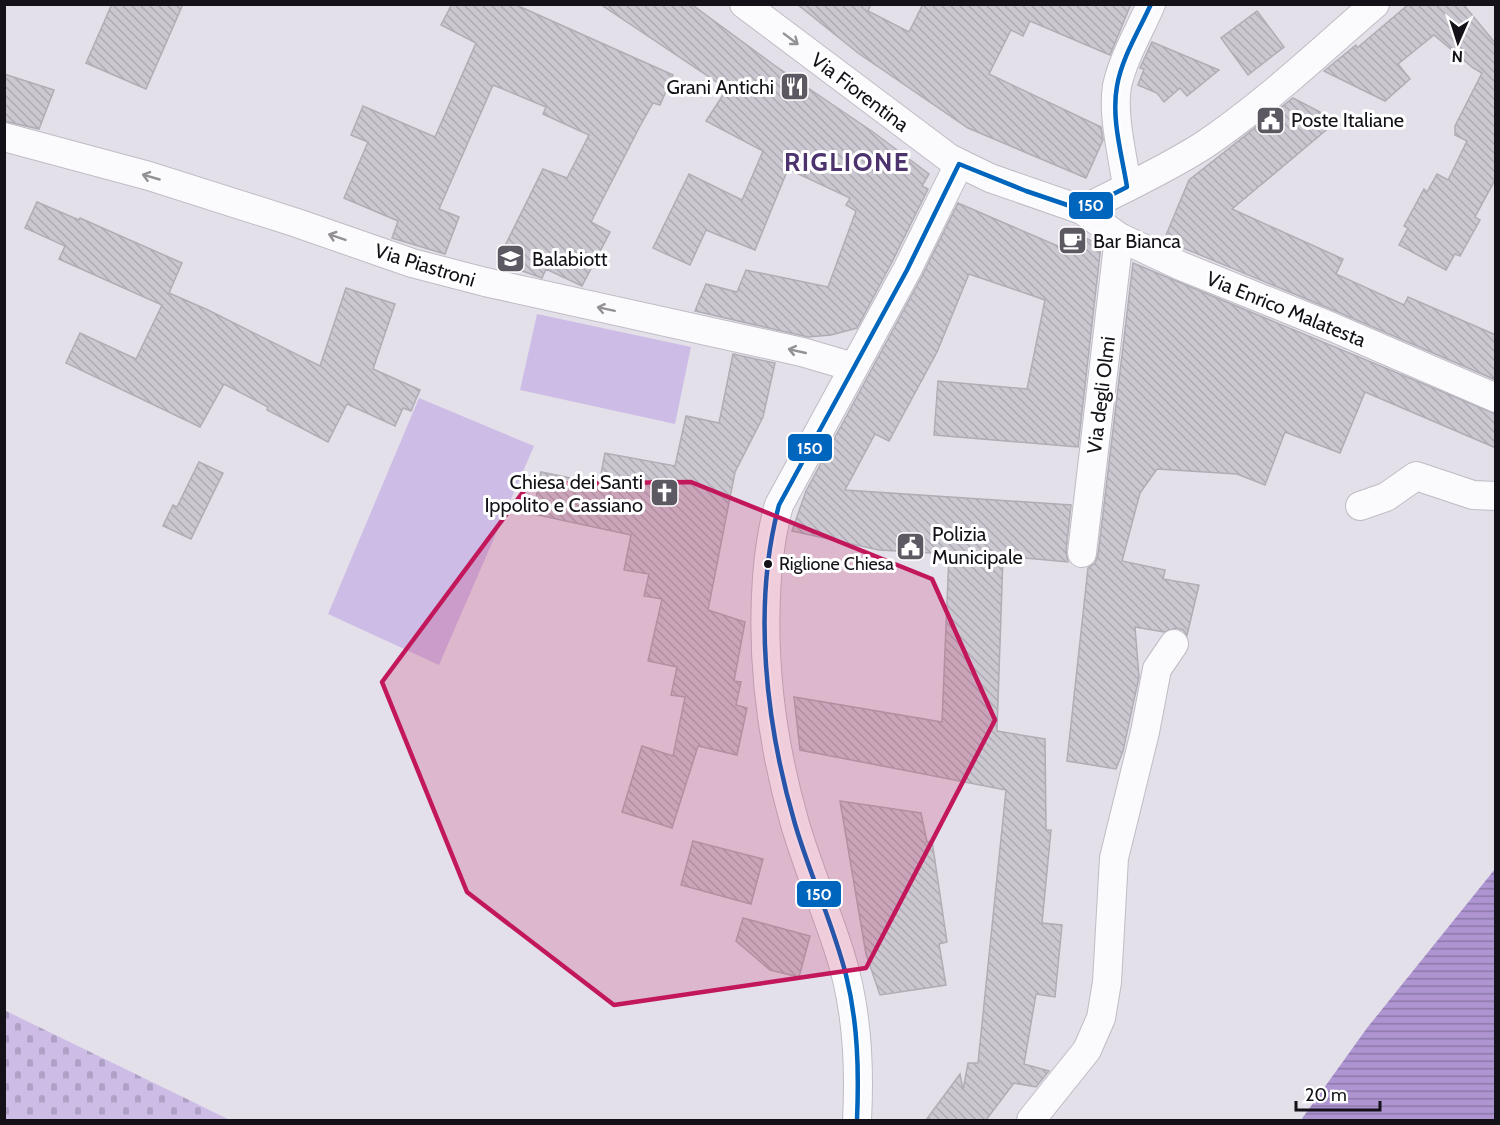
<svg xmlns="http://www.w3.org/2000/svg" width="1500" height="1125" viewBox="0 0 1500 1125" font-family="Cabin,sans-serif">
	<defs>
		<pattern id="cemetery-stones" width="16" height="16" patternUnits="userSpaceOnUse" patternTransform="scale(1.5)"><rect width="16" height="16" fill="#cdbde6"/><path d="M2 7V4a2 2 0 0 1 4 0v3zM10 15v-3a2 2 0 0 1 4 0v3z" fill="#afa1c5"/></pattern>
		<pattern id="water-rules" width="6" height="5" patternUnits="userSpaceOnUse" patternTransform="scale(1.5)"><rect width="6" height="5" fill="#ae95d2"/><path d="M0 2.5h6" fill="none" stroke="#8c78a9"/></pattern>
		<pattern id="building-back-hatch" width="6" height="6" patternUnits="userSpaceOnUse" patternTransform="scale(1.5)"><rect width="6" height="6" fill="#ccc8d1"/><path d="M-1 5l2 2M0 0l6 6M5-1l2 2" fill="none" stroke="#aeabb3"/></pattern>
	</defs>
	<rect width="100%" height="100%" fill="#e4e0ea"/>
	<g fill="#cdbde6">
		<path d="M537,314L691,347L675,424L520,390Z"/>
		<path d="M419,398L534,446L439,665L328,614Z"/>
	</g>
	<path fill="url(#cemetery-stones)" d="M4,1010L230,1120H5Z"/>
	<path fill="url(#water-rules)" d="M1495,869V1120H1301L1367,1028Z"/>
	<g fill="url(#building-back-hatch)" stroke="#b0adb5" stroke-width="1.5">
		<path d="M112,4H183L146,89L86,63Z"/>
		<path d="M452,4H514L673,75L660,105L653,103L640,126L591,222L610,232L582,286L546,269L542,278L497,262L543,169L567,178L589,135L543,114L546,107L493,85L439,209L459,217L445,254L392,238L398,221L344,198L368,142L351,135L363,106L435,137L476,43L441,25Z"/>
		<path d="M600,4H691L774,65L873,132L929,174L922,186L928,189L892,262L857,328L831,335L808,337L695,311L706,284L737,292L746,270L828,287L856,211L846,205L850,198L788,169L755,250L706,230L690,265L653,248L689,174L742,200L763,151L706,121L727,89Z"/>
		<path d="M797,4H871L868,11L909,32L923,4H1131L1110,55L1030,21L1023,36L1011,30L989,74L1101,127L1103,140L1086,178L968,128L858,53Z"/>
		<path d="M1409,4H1463L1496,44V178L1475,217L1480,220L1460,256L1455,254L1446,270L1399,245L1408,228L1404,226L1424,189L1427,192L1437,174L1448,180L1467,141L1455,135V126L1482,73L1473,68L1434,35L1398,64L1410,79L1385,101L1324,71L1356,45L1357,48Z"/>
		<path d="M1257,11L1284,47L1248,75L1221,38Z"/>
		<path d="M1152,42L1219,70L1187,96L1180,88L1164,102L1157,93L1138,85L1144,69L1140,68Z"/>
		<path d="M4,74L54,90L39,129L4,121Z"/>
		<path d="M1293,98L1337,121L1232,209L1343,259L1336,274L1404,305L1408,297L1496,335V380L1338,312L1164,240L1189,180Z"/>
		<path d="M37,202L79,220L80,218L182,263L169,293L208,310L320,366L346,288L395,304L373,369L420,390L411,411L403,408L395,426L347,404L328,442L267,410L268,407L224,384L200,427L66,363L80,333L136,359L162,305L59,259L65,246L25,228Z"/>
		<path d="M958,203L1060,247L1067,230L1101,245L1078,447L934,435L938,381L1027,389L1045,300L969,274L937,352L889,441L875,434L845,490L1071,505L1066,551L1068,562L1003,556L997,731L1045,739L1046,830H1051L1042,923L1062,925L1055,997L1036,994L1024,1064L1049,1071L1036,1087L1014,1083L986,1120H926L960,1074L963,1090L968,1063H978L1006,790L800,750L794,697L942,722L949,554L879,550L792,531L806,491L921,278Z"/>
		<path d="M1133,263L1496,414V448L1365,392L1340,453L1285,432L1265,485L1237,474L1157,469L1140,493L1122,561L1165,570L1163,579L1199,585L1187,635L1183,630L1176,628L1164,632L1135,627L1139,677L1123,751L1116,769L1067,761L1088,568L1095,563L1098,555Z"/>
		<path d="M733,354L775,363L763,417L735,472L708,610L745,622L734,681L741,682L736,705L747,708L737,755L698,746L672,828L622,812L642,746L673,756L685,697L671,695L677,667L648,661L662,599L644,596L649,574L624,570L631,535L533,514L541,472L599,484L605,453L675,466L686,416L719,423Z"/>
		<path d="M199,462L223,473L191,539L163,526L173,505L177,507Z"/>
		<path d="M840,801L921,813L927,842L932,841L947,942L939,944L946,985L880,995L866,954Z"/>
		<path d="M693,841L763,859L751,904L681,885Z"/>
		<path d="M743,918L810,936L799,977L770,970L736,941Z"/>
	</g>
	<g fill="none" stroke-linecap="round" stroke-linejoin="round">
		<defs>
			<g id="minor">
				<path d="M744,4L949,158L990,178L1082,210C1123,189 1165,170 1204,145C1265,104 1319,52 1375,4"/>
				<path d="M4,137L149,176L294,222L412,263L485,282L802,352L853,367"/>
				<path d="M1127,187C1123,156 1112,116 1117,86C1123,58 1140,30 1151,4"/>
				<path d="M1082,210L1119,237L1181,266L1332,327L1496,398"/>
				<path d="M1360,506L1386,497L1416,476L1473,495L1496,496"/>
				<path d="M1082,553L1119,237"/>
				<path d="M857,1120C860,1065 857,1007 840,954C826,910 808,868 795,824C772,744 761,660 767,577C769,552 772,529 779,505L907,270L959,164"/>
				<path d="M1031,1120L1087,1050L1101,1018L1107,982L1114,858L1145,732L1157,669L1174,644"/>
			</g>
		</defs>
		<use href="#minor" stroke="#c0bcc5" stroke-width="30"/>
		<use href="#minor" stroke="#fbfafc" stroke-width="28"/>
		<defs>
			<path id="bus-1" d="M857,1120C859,1071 858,1023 846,975C833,924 810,875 795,824C766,725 752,606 779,505L907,270L959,164L1026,191L1082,210L1127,187C1122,155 1111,119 1117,86C1122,57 1139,31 1151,4"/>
		</defs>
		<use href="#bus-1" stroke="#fff" stroke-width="9"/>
		<use href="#bus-1" stroke="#0065bd" stroke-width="4.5"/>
	</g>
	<defs><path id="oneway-shaft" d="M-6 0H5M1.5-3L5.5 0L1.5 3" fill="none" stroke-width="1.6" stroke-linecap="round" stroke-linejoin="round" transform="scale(1.5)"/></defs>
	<g stroke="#939195">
		<use href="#oneway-shaft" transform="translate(791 39) rotate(37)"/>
		<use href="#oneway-shaft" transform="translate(151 177) rotate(-164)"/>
		<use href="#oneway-shaft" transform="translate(337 237) rotate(-161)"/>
		<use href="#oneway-shaft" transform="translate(606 309) rotate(-168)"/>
		<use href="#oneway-shaft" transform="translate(797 351) rotate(-167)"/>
	</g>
	<path fill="#c2185b" fill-opacity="0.2" stroke="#c2185b" stroke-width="4.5" stroke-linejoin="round" d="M691,482L932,579L995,720L866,968L614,1005L467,892L382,682L529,484Z"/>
	<defs>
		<symbol id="restaurant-square" viewBox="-11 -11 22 22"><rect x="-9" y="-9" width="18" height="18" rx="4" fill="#5d5962" stroke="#fff"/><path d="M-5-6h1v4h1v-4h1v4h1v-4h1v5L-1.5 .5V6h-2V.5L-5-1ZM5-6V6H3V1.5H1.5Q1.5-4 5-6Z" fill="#fff"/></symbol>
		<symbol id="civic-square" viewBox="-11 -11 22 22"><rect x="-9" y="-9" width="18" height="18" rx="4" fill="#5d5962" stroke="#fff"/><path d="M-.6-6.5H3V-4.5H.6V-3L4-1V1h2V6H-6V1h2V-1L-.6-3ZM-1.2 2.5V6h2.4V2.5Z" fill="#fff"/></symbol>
		<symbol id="cafe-square" viewBox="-11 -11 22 22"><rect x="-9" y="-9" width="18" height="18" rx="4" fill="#5d5962" stroke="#fff"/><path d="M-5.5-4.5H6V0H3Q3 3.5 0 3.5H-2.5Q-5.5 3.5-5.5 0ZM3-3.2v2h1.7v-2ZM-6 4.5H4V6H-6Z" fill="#fff"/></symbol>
		<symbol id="school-square" viewBox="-11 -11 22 22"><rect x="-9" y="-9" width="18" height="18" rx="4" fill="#5d5962" stroke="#fff"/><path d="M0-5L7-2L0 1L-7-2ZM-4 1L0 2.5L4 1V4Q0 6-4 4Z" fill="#fff"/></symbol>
		<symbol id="church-square" viewBox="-11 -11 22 22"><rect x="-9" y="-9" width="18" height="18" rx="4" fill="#5d5962" stroke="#fff"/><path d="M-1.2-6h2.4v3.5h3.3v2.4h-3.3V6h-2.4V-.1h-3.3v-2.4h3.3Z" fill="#fff"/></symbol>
	</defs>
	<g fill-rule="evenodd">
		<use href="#restaurant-square" x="778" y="70" width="33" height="33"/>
		<use href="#civic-square" x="1254" y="104" width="33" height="33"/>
		<use href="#cafe-square" x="1056" y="224" width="33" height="33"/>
		<use href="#school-square" x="494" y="242" width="33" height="33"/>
		<use href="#church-square" x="648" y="476" width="33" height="33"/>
		<use href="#civic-square" x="894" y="530" width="33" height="33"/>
	</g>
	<circle fill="#141118" stroke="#fff" stroke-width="2" cx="768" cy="564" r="5"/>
	<g text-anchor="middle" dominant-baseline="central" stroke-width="6" stroke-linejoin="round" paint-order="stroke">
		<g font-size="18" fill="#141118" stroke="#fff" text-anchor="start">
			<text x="779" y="564">Riglione Chiesa</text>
		</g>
		<g font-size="20" fill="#141118" stroke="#fff" text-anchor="start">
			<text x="774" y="87" text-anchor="end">Grani Antichi</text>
			<text x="1291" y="120">Poste Italiane</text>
			<text x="1093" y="241">Bar Bianca</text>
			<text x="532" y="259">Balabiott</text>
			<text x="643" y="482" text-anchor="end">Chiesa dei Santi<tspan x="643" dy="23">Ippolito e Cassiano</tspan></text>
			<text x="932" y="534">Polizia<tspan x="932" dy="23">Municipale</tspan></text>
		</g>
		<g font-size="20" fill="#141118" stroke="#fff">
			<text transform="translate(860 92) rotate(37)">Via Fiorentina</text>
			<text transform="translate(425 265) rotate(17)">Via Piastroni</text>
			<text transform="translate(1286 309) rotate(22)">Via Enrico Malatesta</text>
			<text transform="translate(1101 395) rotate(-83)">Via degli Olmi</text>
		</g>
		<g font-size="26" font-weight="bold" letter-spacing="1.5" fill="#4d336e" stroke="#fff">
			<text x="847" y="162">RIGLIONE</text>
		</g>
	</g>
	<g stroke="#fff" stroke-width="2">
		<rect x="1068" y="191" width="46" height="29" rx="6" fill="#0065bd"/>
		<rect x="787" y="433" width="46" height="29" rx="6" fill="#0065bd"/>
		<rect x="796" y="880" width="46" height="28" rx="6" fill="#0065bd"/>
	</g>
	<g font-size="16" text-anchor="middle" font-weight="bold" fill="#fff">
		<text x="1091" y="211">150</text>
		<text x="810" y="454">150</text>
		<text x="819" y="900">150</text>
	</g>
	<rect width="1500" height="1125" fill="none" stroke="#141118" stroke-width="12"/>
	<g transform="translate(1458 42) rotate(183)" stroke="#ffffff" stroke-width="4.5" paint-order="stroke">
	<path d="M0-4.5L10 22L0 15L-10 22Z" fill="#141118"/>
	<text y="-9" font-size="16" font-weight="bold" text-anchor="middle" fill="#141118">N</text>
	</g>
	<path d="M1296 1101v9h84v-9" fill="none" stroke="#141118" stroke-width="3"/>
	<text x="1305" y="1101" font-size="18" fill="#141118" stroke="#ffffff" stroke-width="4.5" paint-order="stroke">20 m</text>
</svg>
